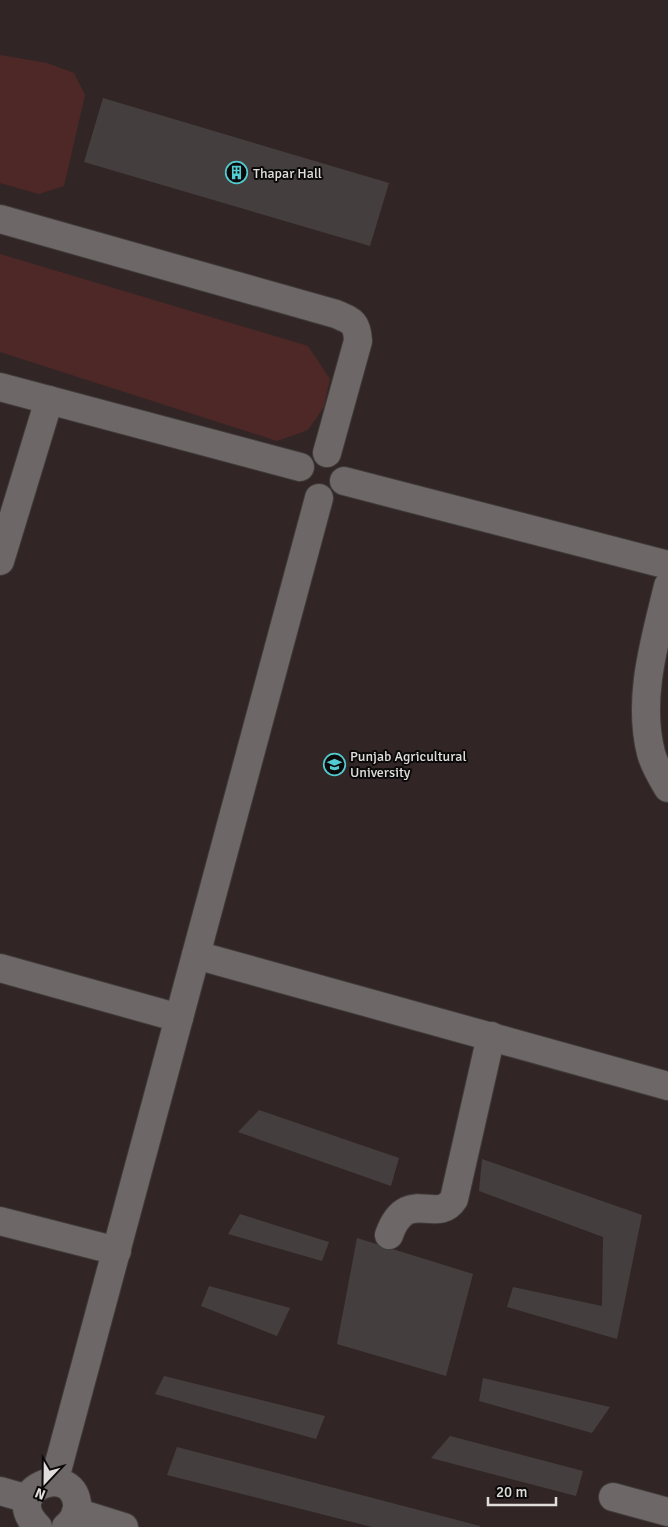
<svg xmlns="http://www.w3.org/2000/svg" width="668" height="1527" viewBox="0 0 668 1527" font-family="Signika,sans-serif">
	<rect width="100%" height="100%" fill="#231f1e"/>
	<rect fill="#312625" x="0" y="0" width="668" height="1527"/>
	<g fill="#4e2827">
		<path d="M0,55L47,63L74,73L85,95L64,186L39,194L0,183Z"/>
		<path d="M0,254L308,346L330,379L324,407L308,430L277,441L0,352Z"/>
	</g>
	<g fill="#443f3e">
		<path d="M103,98L389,183L370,246L84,162Z"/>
		<path d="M259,1110L399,1158L391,1186L238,1132Z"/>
		<path d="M482,1159L642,1215L617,1339L507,1307L513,1287L602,1306L603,1237L479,1191Z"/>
		<path d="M240,1214L329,1242L322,1261L228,1234Z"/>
		<path d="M357,1238L473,1274L446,1376L337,1344Z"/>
		<path d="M209,1286L290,1308L277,1336L201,1306Z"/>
		<path d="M164,1376L325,1416L316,1439L155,1394Z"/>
		<path d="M483,1378L610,1407L592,1433L479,1401Z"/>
		<path d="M450,1436L583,1471L576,1496L431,1458Z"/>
		<path d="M177,1447L480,1526V1527H372L167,1475Z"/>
	</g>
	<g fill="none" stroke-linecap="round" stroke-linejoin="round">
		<defs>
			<g id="minor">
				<path d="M0,219L336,314C352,321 357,322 358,341L327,453"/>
				<path d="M0,387L300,467"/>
				<path d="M344,481L668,565"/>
				<path d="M0,561L49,400"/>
				<path d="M668,586C655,640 637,698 651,753C654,765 662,778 668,788"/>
				<path d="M196,955L668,1086"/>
				<path d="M0,968L179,1018"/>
				<path d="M0,1221L117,1251"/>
				<path d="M389,1235C407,1185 437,1226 454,1199L491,1036"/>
				<path d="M54,1482L319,498"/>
				<path d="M0,1491L28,1499"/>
				<path d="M613,1497L668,1512"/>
				<path d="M76,1512L124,1527"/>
				<path d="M38,1527C0,1490 71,1461 77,1503C78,1513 73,1521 66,1527"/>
			</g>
		</defs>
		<use href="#minor" stroke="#403c3b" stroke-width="30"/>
		<use href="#minor" stroke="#6d6867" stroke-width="28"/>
	</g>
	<defs>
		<symbol id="building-ring" viewBox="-11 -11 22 22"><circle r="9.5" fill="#0b0909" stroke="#52ccd1" stroke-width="1.5"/><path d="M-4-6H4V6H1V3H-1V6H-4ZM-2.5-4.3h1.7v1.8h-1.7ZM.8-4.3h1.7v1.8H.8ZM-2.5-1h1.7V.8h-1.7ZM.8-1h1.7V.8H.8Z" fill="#52ccd1"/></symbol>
		<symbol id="university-ring" viewBox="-11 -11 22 22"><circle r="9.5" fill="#0b0909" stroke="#52ccd1" stroke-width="1.5"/><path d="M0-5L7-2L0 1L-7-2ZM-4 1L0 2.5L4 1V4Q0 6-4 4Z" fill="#52ccd1"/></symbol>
	</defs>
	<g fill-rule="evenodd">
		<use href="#building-ring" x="224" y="160" width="25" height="25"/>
		<use href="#university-ring" x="322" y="752" width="25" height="25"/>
	</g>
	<g text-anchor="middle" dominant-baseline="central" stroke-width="4" stroke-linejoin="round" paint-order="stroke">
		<g font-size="14" fill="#e1dddd" stroke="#0b0909" text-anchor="start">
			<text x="253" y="173">Thapar Hall</text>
			<text x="350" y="756">Punjab Agricultural<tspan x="350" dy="16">University</tspan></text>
		</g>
	</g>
	<g transform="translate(45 1482) rotate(202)" stroke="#0b0909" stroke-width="4" paint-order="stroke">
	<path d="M0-4L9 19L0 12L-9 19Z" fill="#e1dddd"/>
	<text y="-8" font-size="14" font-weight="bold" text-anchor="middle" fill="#e1dddd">N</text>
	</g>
	<path d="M488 1497v8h68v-8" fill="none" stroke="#e1dddd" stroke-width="2.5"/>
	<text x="496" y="1497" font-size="15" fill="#e1dddd" stroke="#0b0909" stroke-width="4" paint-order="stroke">20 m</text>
</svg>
